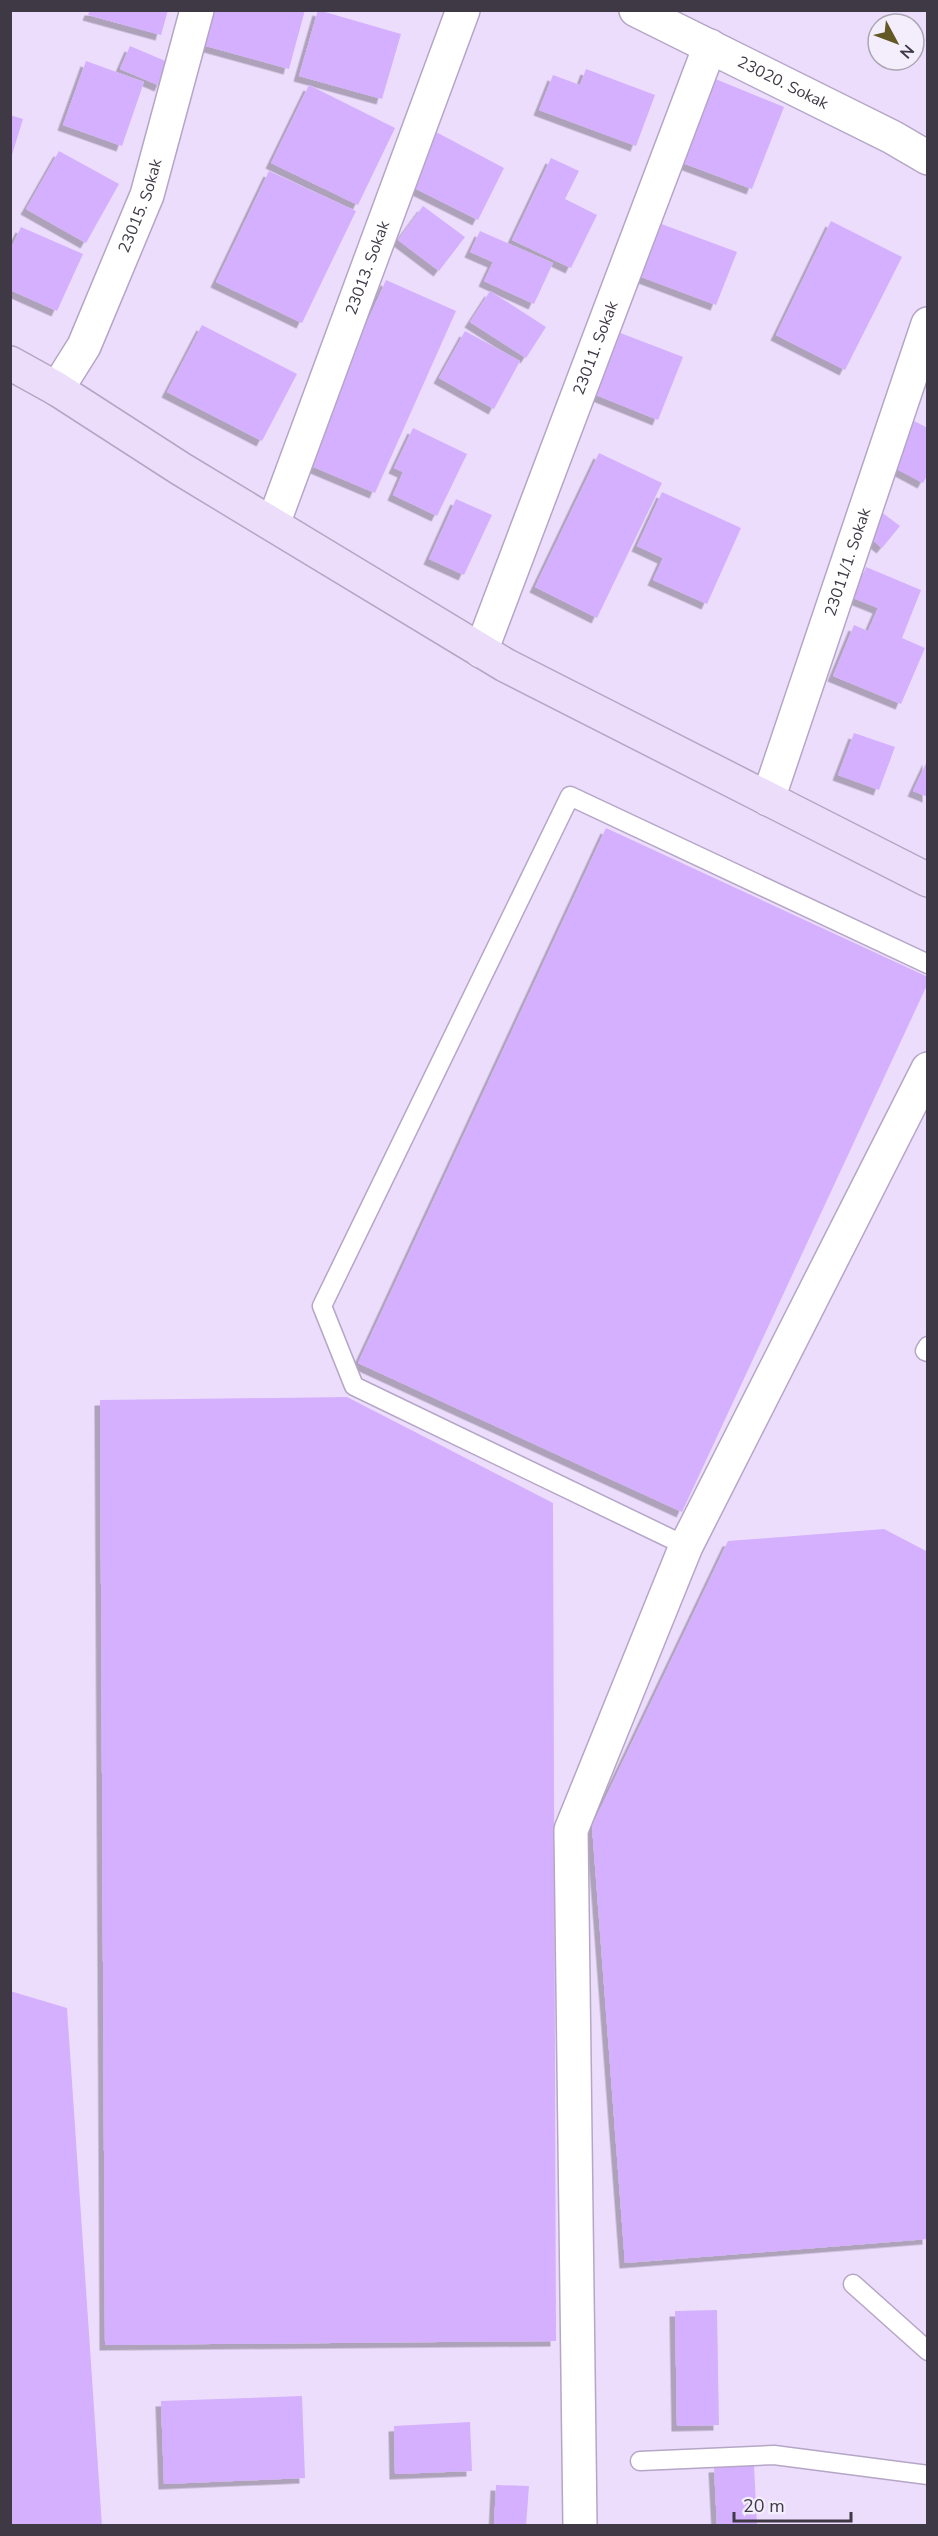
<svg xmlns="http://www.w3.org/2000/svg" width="938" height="2536" viewBox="0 0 938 2536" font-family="'Nunito Sans',sans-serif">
	<defs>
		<filter id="shadow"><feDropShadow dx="-5.5" dy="5.5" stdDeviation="0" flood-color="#0004"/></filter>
	</defs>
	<rect width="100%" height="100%" fill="#ecddfd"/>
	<g fill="#d5b0fe" filter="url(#shadow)">
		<path d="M90,10H168L161,35L88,15Z"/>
		<path d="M212,10H305L289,69L202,45Z"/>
		<path d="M318,10L401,34L382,99L299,76Z"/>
		<path d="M130,46L170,63L160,86L120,69Z"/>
		<path d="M86,61L144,82L122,146L63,125Z"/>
		<path d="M586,69L655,95L636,146L539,110L553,75L580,85Z"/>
		<path d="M713,78L784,107L752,189L680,162Z"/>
		<path d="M309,85L395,128L358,205L271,163Z"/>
		<path d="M10,115L23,119L11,158H10Z"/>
		<path d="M436,132L504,168L478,220L408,185Z"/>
		<path d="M59,151L119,184L86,243L26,209Z"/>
		<path d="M551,158L579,171L565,199L597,215L571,268L512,240Z"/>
		<path d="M269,171L356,211L302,323L216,282Z"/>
		<path d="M423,206L465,237L439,271L398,240Z"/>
		<path d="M831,221L902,257L845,370L776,335Z"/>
		<path d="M656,222L737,252L716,305L636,275Z"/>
		<path d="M21,227L83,254L57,311L10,290V250Z"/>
		<path d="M480,231L553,263L534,304L484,281L493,262L470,252Z"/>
		<path d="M386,280L456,311L375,493L304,463Z"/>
		<path d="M490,291L546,327L526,358L470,322Z"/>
		<path d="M202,325L297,374L262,441L167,392Z"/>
		<path d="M610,329L683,357L658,420L586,391Z"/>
		<path d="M465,331L520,361L494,409L439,378Z"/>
		<path d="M904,416L928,428V474L923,483L880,460Z"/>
		<path d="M413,428L467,454L437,516L393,495L403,472L394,468Z"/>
		<path d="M599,453L662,483L597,618L535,587Z"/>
		<path d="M662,492L741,528L707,604L653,580L663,558L637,546Z"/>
		<path d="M456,499L492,515L464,575L429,559Z"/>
		<path d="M876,508L900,526L882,548L859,529Z"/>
		<path d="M866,567L921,590L902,638L925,648L901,704L833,676L854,625L868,631L878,608L853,598Z"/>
		<path d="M854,733L895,747L879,790L838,775Z"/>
		<path d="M928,759V797L913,791Z"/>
		<path d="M606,828L928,977V983L682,1512L358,1363Z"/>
		<path d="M347,1397L553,1503L556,2341L105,2345L100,1400Z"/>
		<path d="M884,1529L928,1552V2239L625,2263L592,1826L728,1541Z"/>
		<path d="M10,1991L67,2008L102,2526L10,2525Z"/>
		<path d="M717,2310L719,2425L677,2426L675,2311Z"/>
		<path d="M302,2396L305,2478L164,2484L161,2401Z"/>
		<path d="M470,2422L472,2471L395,2474L394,2426Z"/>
		<path d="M754,2465L757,2526H717L714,2467Z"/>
		<path d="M496,2485L529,2486L526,2526H494Z"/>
	</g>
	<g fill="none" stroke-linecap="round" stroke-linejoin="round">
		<defs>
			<g id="lane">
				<path d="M928,1346L925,1351L928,1352"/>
				<path d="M686,1546L354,1386L322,1306L570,796L928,964"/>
				<path d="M853,2284L928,2351"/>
				<path d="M640,2461L774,2455L928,2475"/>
			</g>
			<g id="street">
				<path id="s1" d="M636,10L892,137L928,158"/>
				<path id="s2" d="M57,389L84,346L147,195L197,10"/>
				<path id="s3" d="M273,524L463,10"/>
				<path id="s4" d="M481,651L710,46"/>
				<path id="s5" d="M768,799L928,324"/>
				<path d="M580,2526L571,1830L686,1546L928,1069"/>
			</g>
			<path id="secondary" d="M10,363L57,389L181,469L505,665L928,880"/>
		</defs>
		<use href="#lane" stroke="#b5a6c6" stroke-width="21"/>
		<use href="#street" stroke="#b5a6c6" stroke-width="36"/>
		<use href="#secondary" stroke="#b5a6c6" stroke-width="36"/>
		<use href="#lane" stroke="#fff" stroke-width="18"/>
		<use href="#street" stroke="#fff" stroke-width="33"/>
		<use href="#secondary" stroke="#ecdefa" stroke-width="33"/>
	</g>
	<g text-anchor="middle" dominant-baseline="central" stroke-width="5" stroke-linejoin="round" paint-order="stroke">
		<g font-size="16" fill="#3f3946" stroke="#f4eefc">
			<text stroke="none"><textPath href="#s1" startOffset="164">23020. Sokak</textPath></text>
			<text stroke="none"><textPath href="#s2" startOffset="202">23015. Sokak</textPath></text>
			<text stroke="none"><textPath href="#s3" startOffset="273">23013. Sokak</textPath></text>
			<text stroke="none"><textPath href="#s4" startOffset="324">23011. Sokak</textPath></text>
			<text stroke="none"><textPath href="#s5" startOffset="250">23011/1. Sokak</textPath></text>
		</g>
	</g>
	<rect width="938" height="2536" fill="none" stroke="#3f3946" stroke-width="24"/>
	<g transform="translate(896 42) rotate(131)"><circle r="28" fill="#f4eefc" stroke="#aca6b3" stroke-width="1.5"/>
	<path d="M0-4.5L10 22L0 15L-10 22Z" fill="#635724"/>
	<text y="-9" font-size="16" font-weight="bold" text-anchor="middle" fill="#3f3946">N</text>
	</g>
	<path d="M734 2512v9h117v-9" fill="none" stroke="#3f3946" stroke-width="3"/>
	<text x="743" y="2512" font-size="18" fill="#3f3946" stroke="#f4eefc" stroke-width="4.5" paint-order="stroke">20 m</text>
</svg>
